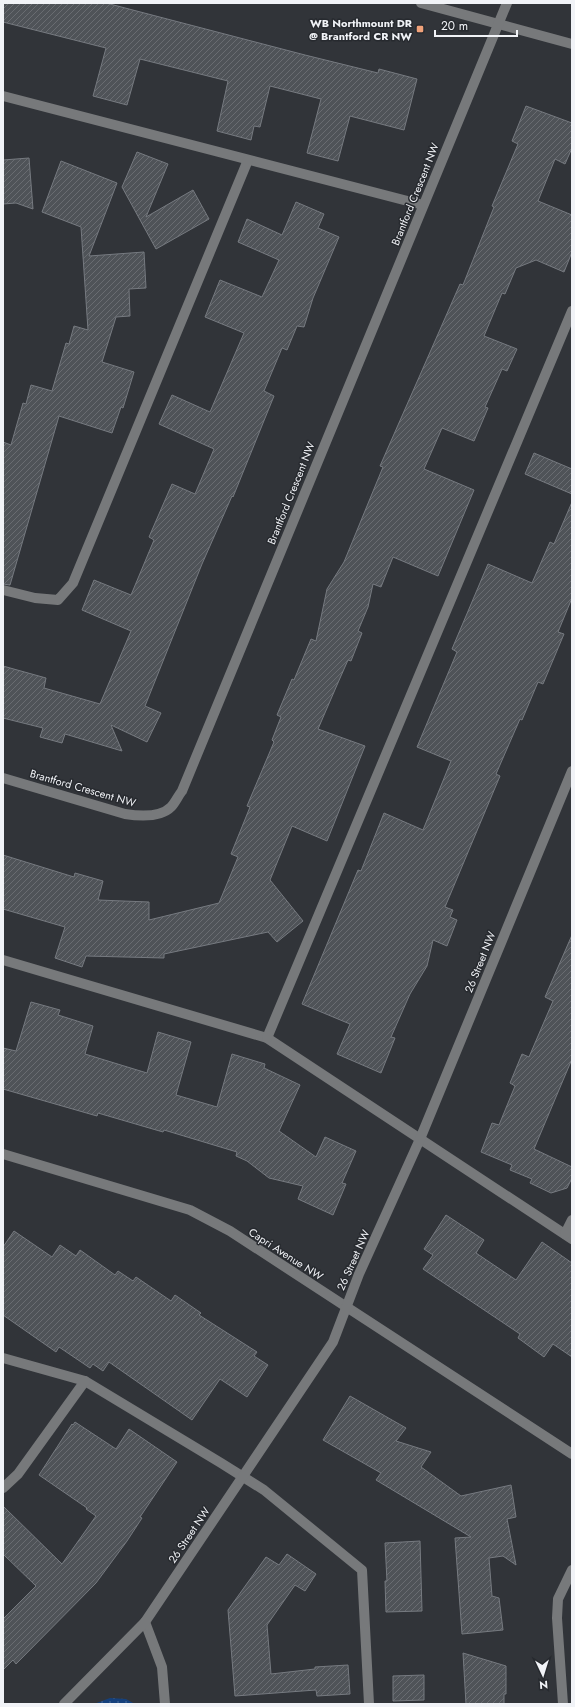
<svg xmlns="http://www.w3.org/2000/svg" width="575" height="1707" viewBox="0 0 575 1707" font-family="Jost,sans-serif">
	<defs>
		<pattern id="park-dots" width="8" height="8" patternUnits="userSpaceOnUse"><rect width="8" height="8" fill="#14407c"/><path d="M2 2h.1M6 6h.1" fill="none" stroke="#375c8f" stroke-width="1.8" stroke-linecap="round"/></pattern>
		<pattern id="building-hatch" width="6" height="6" patternUnits="userSpaceOnUse"><rect width="6" height="6" fill="#4f5358"/><path d="M-1 1l2-2M0 6l6-6M5 7l2-2" fill="none" stroke="#696c71"/></pattern>
	</defs>
	<rect width="100%" height="100%" fill="#313439"/>
	<path fill="url(#park-dots)" d="M110,1698L126,1699L135,1704H94Z"/>
	<g fill="url(#building-hatch)" stroke="#767a80">
		<path d="M3,3H106L305,55L378,73L379,69L417,79L404,130L350,116L338,161L307,153L321,99L270,86L260,127L254,126L251,140L217,131L228,81L140,59L127,105L93,96L106,48L3,22Z"/>
		<path d="M526,106L572,123V148L565,164L555,159L538,201L572,215V252L564,272L536,260L516,268L505,294L502,293L484,336L517,349L507,371L502,369L485,407L488,408L474,441L442,428L424,469L474,490L438,576L393,557L381,587L373,584L368,607L358,631L362,633L351,661L348,660L337,685L318,729L365,746L327,841L292,826L270,880L303,921L277,942L268,932L164,954V958L86,956L82,967L55,958L65,927L3,909V855L74,877L75,873L103,881L98,900L149,902V920L219,903L238,857L231,854L250,807L247,806L274,742L272,740L281,717L277,715L292,679L294,680L311,639L316,641L327,589L344,562L383,467L380,466L460,284L463,285L494,207L492,206L518,144L512,141Z"/>
		<path d="M137,152L168,164L146,217L193,190L209,219L156,249L122,187Z"/>
		<path d="M29,158L33,209L16,203L3,204V160Z"/>
		<path d="M61,161L117,183L89,256L144,252L146,288L129,289L130,316L116,317L102,362L134,372L123,408L121,407L112,433L59,416L10,585L3,584V442L11,445L23,403L26,404L31,385L52,391L66,343L69,344L74,326L88,330L81,227L42,212Z"/>
		<path d="M296,202L324,214L318,228L339,237L313,298L304,327L297,326L287,350L282,348L264,391L274,396L233,497L232,496L202,564L145,706L161,713L147,742L111,725L122,751L65,734L62,743L40,737L43,728L3,718V666L46,678L44,688L100,704L131,631L82,610L94,580L131,595L154,540L149,537L172,484L195,494L214,449L159,424L172,395L210,412L244,333L205,317L220,280L262,297L279,260L238,242L247,219L282,235Z"/>
		<path d="M534,453L572,469V494L525,474Z"/>
		<path d="M572,502V598L558,632L564,634L543,684L538,682L522,720L520,719L496,774L500,776L445,907L453,910L450,917L457,920L447,946L433,940L427,966L410,994L391,1037L395,1038L381,1073L337,1054L350,1024L302,1004L358,870L361,871L384,813L423,830L451,761L417,747L457,652L452,649L488,564L532,583L550,542L554,544Z"/>
		<path d="M572,935V1059L534,1149L572,1167V1178L567,1188L551,1193L530,1183L532,1179L510,1170L512,1165L481,1152L492,1123L499,1125L515,1086L510,1083L522,1054L529,1057L553,1001L545,997Z"/>
		<path d="M31,1002L60,1010L58,1015L93,1026L85,1054L147,1073L158,1032L191,1042L176,1095L217,1107L232,1054L265,1064L264,1068L300,1085L279,1131L316,1157L325,1137L356,1151L342,1183L346,1184L333,1215L298,1199L303,1186L269,1178L247,1161L236,1156L237,1152L164,1130L163,1132L98,1113L97,1116L3,1089V1048L16,1051Z"/>
		<path d="M446,1215L484,1240L476,1253L516,1280L542,1242L572,1263V1357L553,1344L544,1357L518,1338L520,1334L423,1269L433,1255L424,1249Z"/>
		<path d="M14,1231L52,1257L60,1245L76,1256L80,1250L115,1275L118,1271L133,1281L136,1277L171,1301L175,1295L201,1313L199,1315L257,1352L254,1356L268,1365L247,1397L220,1379L192,1420L109,1362L103,1371L93,1364L90,1368L59,1347L56,1352L3,1315V1247Z"/>
		<path d="M350,1396L406,1428L396,1441L431,1452L421,1467L461,1496L511,1485L516,1517L507,1519L516,1565L503,1556L489,1558L492,1596L499,1598L503,1630L462,1634L455,1538L471,1537L376,1480L381,1473L323,1440Z"/>
		<path d="M75,1422L116,1449L129,1429L177,1462L140,1517L142,1518L127,1541L96,1583L16,1664L13,1660L3,1670V1619L36,1586L3,1554V1506L62,1564L96,1516L86,1509L87,1508L39,1475L72,1424L73,1425Z"/>
		<path d="M420,1541L422,1611L386,1612L385,1581H387L385,1543Z"/>
		<path d="M287,1554L316,1574L305,1591L295,1585L267,1625L271,1674L315,1669V1667L348,1665L350,1694L317,1696L316,1690L235,1696L228,1610L266,1557L279,1565Z"/>
		<path d="M463,1653L506,1666V1694H504V1704H466Z"/>
		<path d="M424,1675V1700L393,1701V1676Z"/>
	</g>
	<g fill="none" stroke-linecap="round" stroke-linejoin="round">
		<g stroke="#77797b" stroke-width="10">
			<path d="M421,3L572,44"/>
			<path d="M3,96L423,205"/>
			<path d="M3,590L35,598L58,600L73,583L248,160"/>
			<path d="M3,778L125,814C138,816 160,818 171,807C175,803 178,796 182,791L507,3"/>
			<path d="M3,960L267,1038L572,1239"/>
			<path d="M267,1038L572,311"/>
			<path d="M3,1154L190,1210L230,1231L572,1454"/>
			<path d="M565,1234L572,1220"/>
			<path d="M3,1358L85,1381L221,1463L264,1490L362,1570L369,1704"/>
			<path d="M3,1488L18,1474L85,1381"/>
			<path d="M145,1622L162,1667L165,1704"/>
			<path d="M64,1704L145,1622L333,1342L359,1274L420,1139L572,771"/>
			<path d="M563,1704L557,1618L558,1599L572,1570"/>
		</g>
	</g>
	<rect fill="#f0a27a" stroke="#272a2f" stroke-width="1.5" x="416" y="25" width="8" height="8" rx="2"/>
	<g text-anchor="middle" dominant-baseline="central" stroke-width="3" stroke-linejoin="round" paint-order="stroke">
		<g font-size="11" font-weight="bold" fill="#f1f3f7" stroke="#272a2f" text-anchor="end">
			<text x="412" y="23">WB Northmount DR<tspan x="412" dy="13">@ Brantford CR NW</tspan></text>
		</g>
		<g font-size="11" fill="#f1f3f7" stroke="#272a2f">
			<text transform="translate(415 194) rotate(-68)">Brantford Crescent NW</text>
			<text transform="translate(291 493) rotate(-68)">Brantford Crescent NW</text>
			<text transform="translate(83 788) rotate(16)">Brantford Crescent NW</text>
			<text transform="translate(480 962) rotate(-68)">26 Street NW</text>
			<text transform="translate(286 1254) rotate(33)">Capri Avenue NW</text>
			<text transform="translate(353 1260) rotate(-66)">26 Street NW</text>
			<text transform="translate(189 1535) rotate(-56)">26 Street NW</text>
		</g>
	</g>
	<rect width="575" height="1707" fill="none" stroke="#f1f3f7" stroke-width="8"/>
	<g transform="translate(543 1675) rotate(176)" stroke="#272a2f" stroke-width="3" paint-order="stroke">
	<path d="M0-3L7 15L0 10L-7 15Z" fill="#f1f3f7"/>
	<text y="-6" font-size="11" font-weight="bold" text-anchor="middle" fill="#f1f3f7">N</text>
	</g>
	<path d="M435 30v6h82v-6" fill="none" stroke="#f1f3f7" stroke-width="2"/>
	<text x="441" y="30" font-size="12" fill="#f1f3f7" stroke="#272a2f" stroke-width="3" paint-order="stroke">20 m</text>
</svg>
